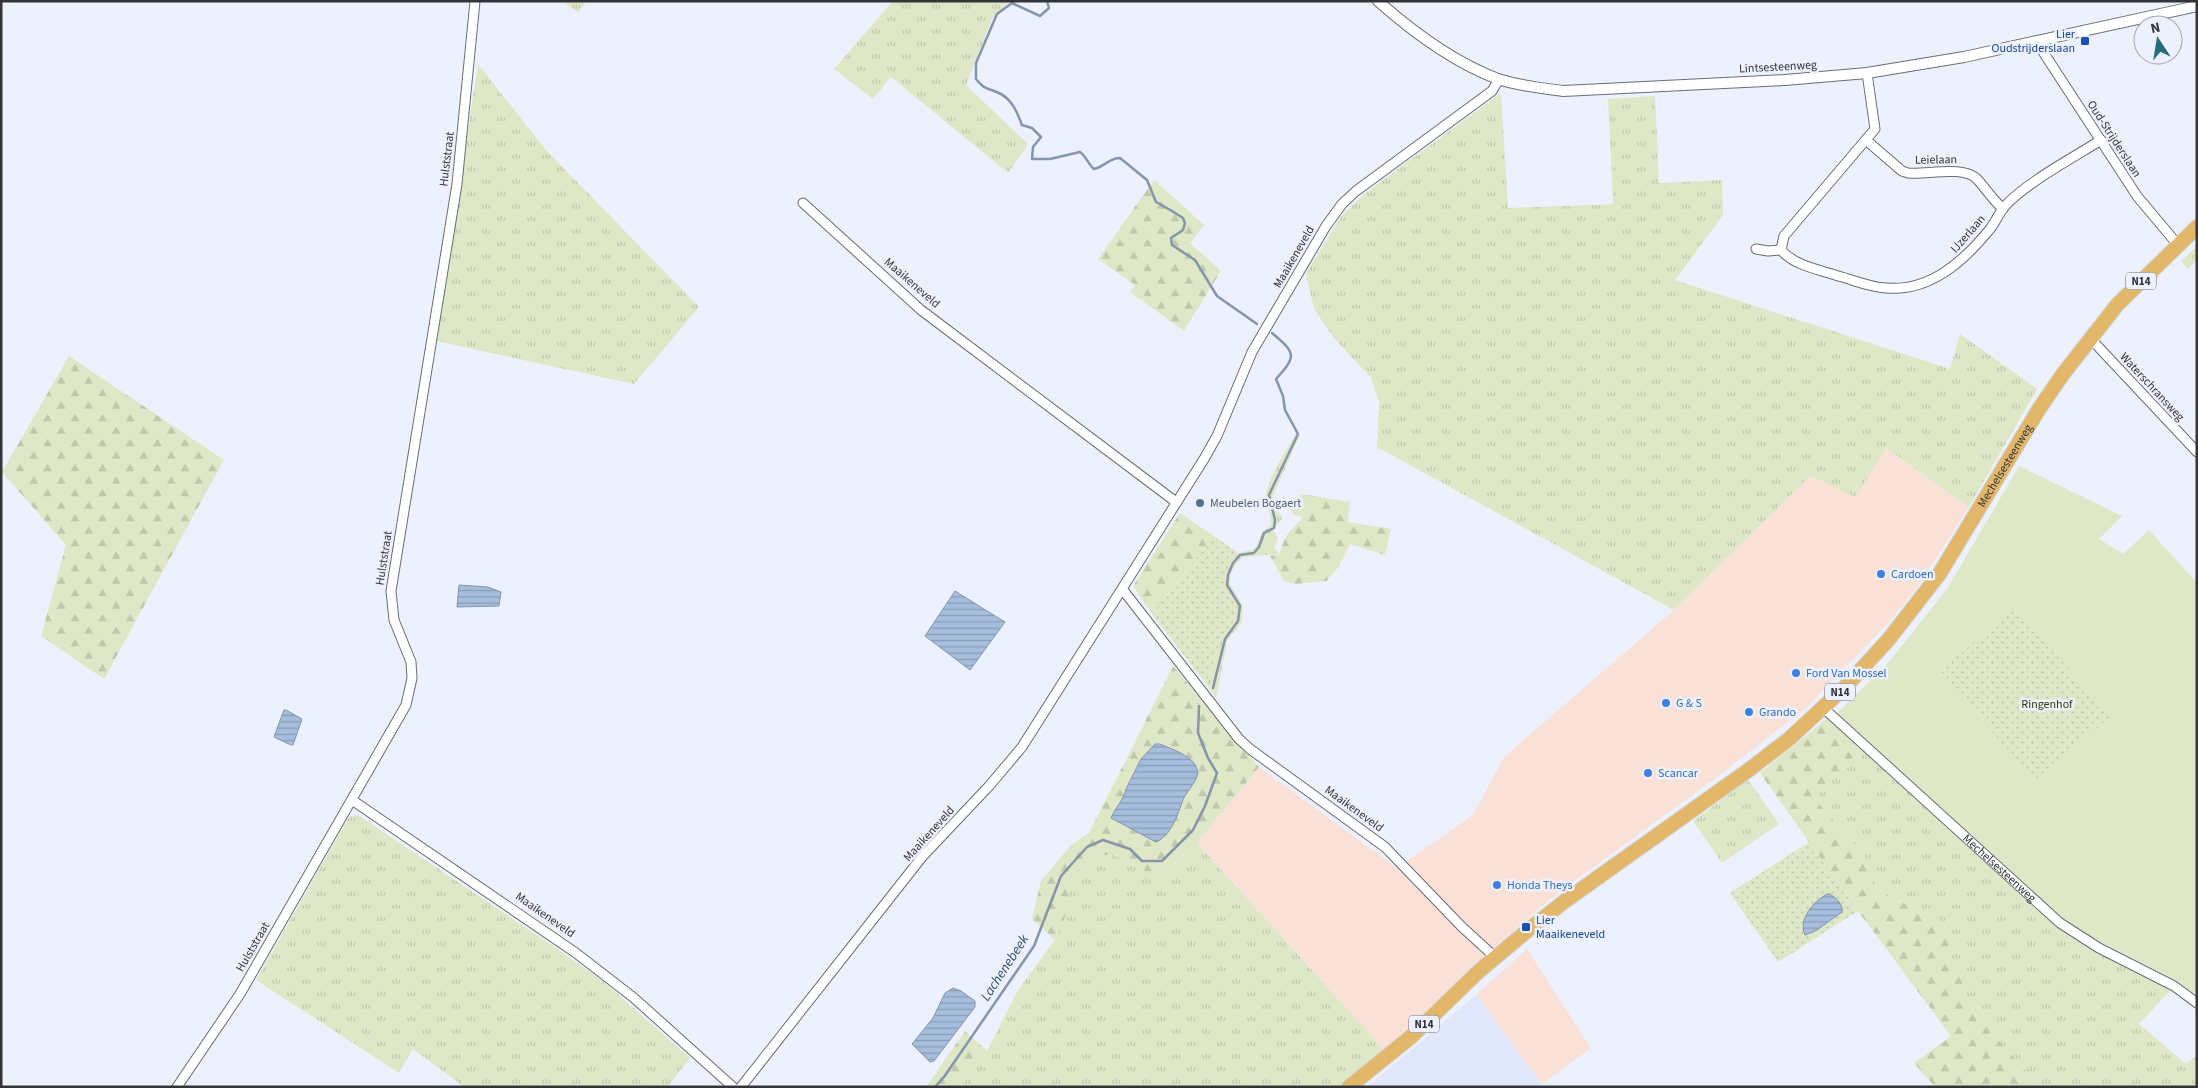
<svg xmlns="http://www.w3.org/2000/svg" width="2198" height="1088" viewBox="0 0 2198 1088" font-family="'Source Sans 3',sans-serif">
	<defs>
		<pattern id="grass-tufts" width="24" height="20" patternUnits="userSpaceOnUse" patternTransform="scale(1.25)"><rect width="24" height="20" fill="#dee8c7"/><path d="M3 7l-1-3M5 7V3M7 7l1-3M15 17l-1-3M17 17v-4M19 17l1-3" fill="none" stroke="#bfc8ac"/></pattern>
		<pattern id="forest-firs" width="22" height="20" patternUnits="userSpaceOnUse" patternTransform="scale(1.25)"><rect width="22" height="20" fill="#dee8c7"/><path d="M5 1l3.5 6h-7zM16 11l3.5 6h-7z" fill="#bfc8ac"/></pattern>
		<pattern id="garden-dots" width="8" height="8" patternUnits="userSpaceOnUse" patternTransform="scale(1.25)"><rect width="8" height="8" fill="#dee8c7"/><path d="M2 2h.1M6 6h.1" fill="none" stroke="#bfc8ac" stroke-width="1.8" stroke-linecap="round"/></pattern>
		<pattern id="water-rules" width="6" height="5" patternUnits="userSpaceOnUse" patternTransform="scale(1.25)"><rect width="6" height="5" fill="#a6bedd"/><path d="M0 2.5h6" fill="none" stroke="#889bb4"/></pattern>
	</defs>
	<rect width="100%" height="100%" fill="#edf1fd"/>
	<g fill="#fae1d7">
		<path d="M1886,448L1969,507L1918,586L1890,621L1807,707L1721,774L1558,893L1495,946L1386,1052L1197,843L1259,767L1397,868L1473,815L1504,757L1674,610L1810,476Z"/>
		<path d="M1527,949L1591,1048L1542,1084L1476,995Z"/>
	</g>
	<path fill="#e1e7fa" d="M1476,995L1544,1087H1367Z"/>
	<g fill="url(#grass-tufts)">
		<path d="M562,1H587L578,12Z"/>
		<path d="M893,1H1010L992,19L966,85L1028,144L1008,173L891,77L873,99L834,69Z"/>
		<path d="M478,64L545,149L699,307L634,384L436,341Z"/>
		<path d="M1501,93L1508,208L1613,204L1608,99L1655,96L1659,183L1722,180L1723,215L1675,280L1950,369L1960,334L2037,389L1969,507L1886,448L1856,497L1810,476L1674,610L1377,447L1379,401L1371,378L1334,338L1314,309L1306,273L1342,215L1364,194Z"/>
		<path d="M2197,246V260L2188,269L2181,261Z"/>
		<path d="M1296,434L1300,435L1273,496L1282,519L1273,530L1278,538L1274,548L1279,554L1243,557L1236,564L1230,575V584L1243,606L1242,622L1227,641L1216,698L1206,684L1221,639L1234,620L1238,607C1225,581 1218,580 1238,553L1252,550L1256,546L1262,532L1271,525C1272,516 1267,508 1266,498C1265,484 1288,446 1296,434Z"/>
		<path d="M1864,749L2058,926L2172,989L2139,1024L2186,1064L2197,1055V1087H2041L1974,1013L1950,952L1943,921L1894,899L1876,887L1867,859L1820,805L1819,791Z"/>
		<path d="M1748,780L1779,824L1722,863L1693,821Z"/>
		<path d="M358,815L553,946L604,982L690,1058L667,1087H464L413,1049L399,1073L256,980L349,817Z"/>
		<path d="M1197,843L1386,1052L1339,1087H960L987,1051L1018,990L1055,940L1066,915L1068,888L1099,856L1112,854L1158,878Z"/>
	</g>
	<g fill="url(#forest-firs)" fill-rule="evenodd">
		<path d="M1154,180L1204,225L1190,243L1221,271L1184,331L1130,292L1135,285L1098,259Z"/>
		<path d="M69,356L224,460L104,679L41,636L66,545L2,472Z"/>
		<path d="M1302,494L1350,502L1348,522L1391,529L1385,555L1350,544L1339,566L1327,581L1296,584L1284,581L1270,556L1279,554L1286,536L1303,517L1294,515L1288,506Z"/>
		<path d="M1180,513L1214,536L1152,614L1133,586Z"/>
		<path d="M1173,666L1259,767L1197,843L1158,878L1112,854L1099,856L1068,888L1066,915L1055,940L1032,919L1041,881L1071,845L1089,833ZM1160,744L1191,759L1198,773C1193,782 1183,797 1182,805L1144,836L1126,826L1111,815L1117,811L1136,769Z"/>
		<path d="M1830,716L1864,749L1819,791L1820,805L1867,859L1876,887L1894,899L1943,921L1950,952L1974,1013L2041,1087H1935L1914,1063L1951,1036L1858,911L1760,773Z"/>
		<path d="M965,1031L987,1051L960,1087H926Z"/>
	</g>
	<path fill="#dee8c7" d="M2019,466L2122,516L2099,539L2123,554L2149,530L2197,583V997L2178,981L2079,931L2041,902L1836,714L1888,663L1947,589Z"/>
	<g fill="url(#garden-dots)">
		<path d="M1214,536L1238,553C1218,580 1225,581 1238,607L1234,620L1221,639L1206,684L1152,614Z"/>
		<path d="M2015,607L2110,717L2034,781L1940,671Z"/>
		<path d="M1809,842L1858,911L1778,962L1730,893Z"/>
	</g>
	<g fill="url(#water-rules)" stroke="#8495ac">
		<path d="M459,585L488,587L501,592L499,606L457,607Z"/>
		<path d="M955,591L1005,622L970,670L925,636Z"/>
		<path d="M284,710H286L302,719L293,745H291L274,737Z"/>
		<path d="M1155,744H1160C1171,749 1189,754 1196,766C1196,767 1198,772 1198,773C1196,783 1186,792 1183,800C1178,814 1171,836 1156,842L1111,818C1114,810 1125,797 1126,789L1141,759Z"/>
		<path d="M1827,894H1830C1837,899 1843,904 1842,912L1817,930L1805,935C1798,919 1813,902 1827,894Z"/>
		<path d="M953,988L961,991L975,1001V1007L934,1061L930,1062L912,1044L933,1018L945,993Z"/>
	</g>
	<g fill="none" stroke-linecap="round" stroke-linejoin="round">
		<g stroke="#8495ac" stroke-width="2.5">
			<path d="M1047,1L1049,8L1040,16L1012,3L997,14L976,63V79C986,91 986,87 999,93C1012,99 1017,112 1022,125L1032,128L1041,137L1033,147L1032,159H1050L1080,152C1086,156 1088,164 1094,169C1104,167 1109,158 1120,158L1147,180L1156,202L1172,211L1183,218L1185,223L1183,230L1171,238L1172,245L1195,260L1217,296L1257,324"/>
			<path d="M1213,688L1225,639L1238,621L1240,606L1227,585L1228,575L1233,563L1240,555L1254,553L1259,547L1264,533L1274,528L1275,520L1269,495L1298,434L1285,410L1283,396L1276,379C1297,356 1296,353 1272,333"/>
			<path d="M935,1087L944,1077L1034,946L1061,876L1087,847L1103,840L1130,849L1142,861H1162L1193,830L1205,806L1217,773L1208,758L1198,733L1199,706"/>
		</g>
		<defs>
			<g id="minor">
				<path d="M2036,41L2137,196L2178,245"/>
				<path d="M1867,73L1875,129L1784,236L1781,250C1795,266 1818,269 1838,276C1854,280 1869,287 1886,288C1930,292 1964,261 1990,229C1995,223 1999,213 2004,207C2027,182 2071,159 2101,140"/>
				<path d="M1866,140L1902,171L1908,173C1926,175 1963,165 1977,179C1986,189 1992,199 2003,209"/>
				<path d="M803,203L921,310L1176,502"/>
				<path d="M1756,249L1768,251L1781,250"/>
				<path d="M2090,338L2197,452"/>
				<path d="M1123,590L1239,739L1250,749L1385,847L1462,927L1496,958"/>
				<path id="s1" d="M1821,708L1829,713L2060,923L2099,948L2174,986L2197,1003"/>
				<path d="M352,800L576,953L634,998L733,1087"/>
				<path d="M177,1087L240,994L406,705L412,678L411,662L394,620L391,591L457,184L475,1"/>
				<path d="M741,1087L922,857L990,785L1022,747L1204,459L1217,436L1252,352L1326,226L1342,204L1356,191L1492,91L1499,79"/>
			</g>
			<path id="tertiary" d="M1378,1C1414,33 1453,62 1498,79C1519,86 1542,88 1563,91L1785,80L1867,73L1964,57L2197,6"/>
			<g id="primary">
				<path id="s2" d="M1349,1087L1412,1036L1478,972L1528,930L1565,901L1750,769L1789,739L1845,687L1889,639L1940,573L2039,409L2063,374L2117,305L2197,227"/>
			</g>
		</defs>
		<use href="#minor" stroke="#696d77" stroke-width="11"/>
		<use href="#tertiary" stroke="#696d77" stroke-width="12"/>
		<use href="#primary" stroke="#d2d2d3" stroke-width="16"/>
		<use href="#minor" stroke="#fff" stroke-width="9"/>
		<use href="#tertiary" stroke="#fff" stroke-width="10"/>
		<use href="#primary" stroke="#e2b76a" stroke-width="14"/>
	</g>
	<g fill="#1a4fb4" stroke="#edf1fd" stroke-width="2">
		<rect x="2080" y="36" width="10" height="10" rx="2.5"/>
		<rect x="1521" y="922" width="10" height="10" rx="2.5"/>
	</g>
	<circle fill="#5c6f8a" stroke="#edf1fd" stroke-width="2" cx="1200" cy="503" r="5"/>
	<g fill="#3f7fe0" stroke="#edf1fd" stroke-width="2">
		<circle cx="1881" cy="574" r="5"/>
		<circle cx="1796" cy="673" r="5"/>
		<circle cx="1666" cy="703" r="5"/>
		<circle cx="1749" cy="712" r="5"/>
		<circle cx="1648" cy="773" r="5"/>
		<circle cx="1497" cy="885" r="5"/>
	</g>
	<g text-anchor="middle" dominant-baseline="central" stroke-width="5" stroke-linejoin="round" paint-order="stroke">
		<g fill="#edf1fd" stroke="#6b6d74" stroke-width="1">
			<rect x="2126" y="272.5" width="30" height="17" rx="4"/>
			<rect x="1825" y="683.5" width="30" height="17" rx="4"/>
			<rect x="1409" y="1015.5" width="30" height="17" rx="4"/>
		</g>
		<g font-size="11" font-weight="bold" fill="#333439">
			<text x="2141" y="281">N14</text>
			<text x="1840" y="692">N14</text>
			<text x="1424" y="1024">N14</text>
		</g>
		<g font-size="12" fill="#164399" stroke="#edf1fd" text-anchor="end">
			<text x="2075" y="34">Lier<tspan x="2075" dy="14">Oudstrijderslaan</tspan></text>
			<text x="1536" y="920" text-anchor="start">Lier<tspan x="1536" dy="14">Maaikeneveld</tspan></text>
		</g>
		<g font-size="12" fill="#333439" stroke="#edf1fd">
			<text transform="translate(1778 67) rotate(-3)">Lintsesteenweg</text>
			<text transform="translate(2114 139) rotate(57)">Oud-Strijderslaan</text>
			<text transform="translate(447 159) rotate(-83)">Hulststraat</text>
			<text transform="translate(1936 160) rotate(-1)">Leielaan</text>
			<text transform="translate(1968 234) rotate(-49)">IJzerlaan</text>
			<text transform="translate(1294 257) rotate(-60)">Maaikeneveld</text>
			<text transform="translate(912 283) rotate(41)">Maaikeneveld</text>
			<text transform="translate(2152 387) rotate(47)">Waterschransweg</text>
			<text stroke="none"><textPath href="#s2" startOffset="912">Mechelsesteenweg</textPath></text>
			<text transform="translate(384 558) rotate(-81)">Hulststraat</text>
			<text transform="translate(1354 809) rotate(36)">Maaikeneveld</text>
			<text transform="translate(929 834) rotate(-48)">Maaikeneveld</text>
			<text stroke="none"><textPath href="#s1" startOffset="240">Mechelsesteenweg</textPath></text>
			<text transform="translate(545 915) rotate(35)">Maaikeneveld</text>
			<text transform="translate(253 947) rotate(-60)">Hulststraat</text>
		</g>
		<g font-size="12" fill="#4e5e75" stroke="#edf1fd" text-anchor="start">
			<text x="1210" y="503">Meubelen Bogaert</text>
		</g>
		<g font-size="12" fill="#366cbe" stroke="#edf1fd" text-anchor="start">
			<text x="1891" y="574">Cardoen</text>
			<text x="1806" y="673">Ford Van Mossel</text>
			<text x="1676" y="703">G &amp; S</text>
			<text x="1759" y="712">Grando</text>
			<text x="1658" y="773">Scancar</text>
			<text x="1507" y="885">Honda Theys</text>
		</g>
		<g font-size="12" fill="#313c00" stroke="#edf1fd">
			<text x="2047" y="704">Ringenhof</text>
		</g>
		<g font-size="14" font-style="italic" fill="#2d4e78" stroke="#edf1fd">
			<text transform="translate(1005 968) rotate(-57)">Lachenebeek</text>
		</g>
	</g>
	<rect width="2198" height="1088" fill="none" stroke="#333439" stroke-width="5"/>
	<g transform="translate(2158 40) rotate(348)"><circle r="24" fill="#edf1fd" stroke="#a3a5af"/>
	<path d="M0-4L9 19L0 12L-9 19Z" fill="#286b7d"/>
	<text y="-8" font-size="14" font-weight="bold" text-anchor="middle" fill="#333439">N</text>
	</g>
</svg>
